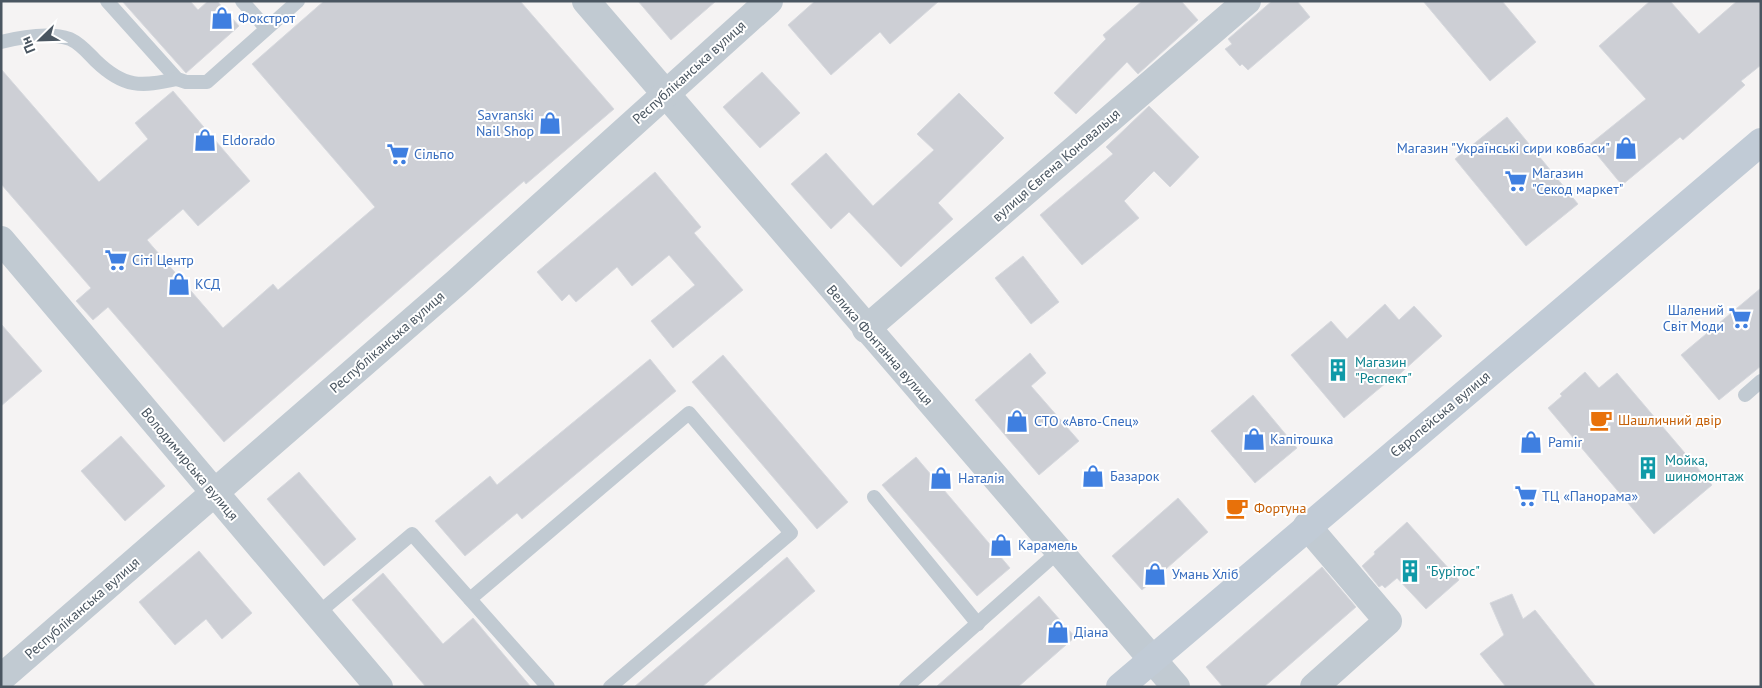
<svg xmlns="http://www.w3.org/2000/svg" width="1762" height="688" viewBox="0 0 1762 688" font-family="'PT Sans',sans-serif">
	<rect width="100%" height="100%" fill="#f5f3f3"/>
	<g fill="#cdcfd5" stroke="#d7d9de">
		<path d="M122,1H190L198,10L208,1H217L239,26L186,73Z"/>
		<path d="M324,1H520L614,109L526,184L524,181L224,442L108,307L93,320L76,301L91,288L1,184V69L99,182L148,139L135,123L173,91L250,181L198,226L183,209L147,240L223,328L273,284L278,290L375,207L252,64Z"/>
		<path d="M638,1H716L671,40Z"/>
		<path d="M815,1H939L890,44L880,32L831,75L788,25Z"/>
		<path d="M1142,1H1181L1198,20L1138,74L1127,62L1076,114L1054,93L1106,39L1103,35Z"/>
		<path d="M1272,1H1297L1310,17L1248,70L1242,64L1240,66L1225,49L1232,44L1228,39Z"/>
		<path d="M1423,1H1502L1536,42L1490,81Z"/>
		<path d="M1650,1H1670L1699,34L1737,1H1761V65L1741,81L1745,85L1683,140L1680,137L1622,185L1589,145L1646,99L1599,46Z"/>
		<path d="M762,72L800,113L760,148L723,107Z"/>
		<path d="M959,93L1004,138L938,203L953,219L901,267L849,212L831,229L791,184L826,153L873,206L934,150L917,134Z"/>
		<path d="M1149,106L1199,157L1170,187L1154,171L1124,201L1139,218L1082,265L1040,215L1113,154L1106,147Z"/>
		<path d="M1507,117L1578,204L1526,246L1455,159Z"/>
		<path d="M655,172L701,227L694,233L743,290L673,348L651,321L695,285L669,255L632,286L617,267L576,302L569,294L562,301L537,272Z"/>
		<path d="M1023,256L1059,302L1031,324L995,278Z"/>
		<path d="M1761,288V366L1719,400L1681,355Z"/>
		<path d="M1385,304L1399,320L1414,306L1442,336L1394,379L1393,377L1344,418L1291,355L1331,321L1347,339Z"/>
		<path d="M1,324L42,371L1,406Z"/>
		<path d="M1030,353L1046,373L1031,386L1079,441L1039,475L975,400Z"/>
		<path d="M723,355L848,502L817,529L692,382Z"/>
		<path d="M650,359L676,391L522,519L517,513L465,556L435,521L490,476L497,485Z"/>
		<path d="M1585,372L1599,388L1617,373L1712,485L1654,534L1548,408L1562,396L1560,394Z"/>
		<path d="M1253,395L1297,448L1255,483L1211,431Z"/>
		<path d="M121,436L165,486L125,521L81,471Z"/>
		<path d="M916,457L1010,568L977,596L882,485Z"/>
		<path d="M299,472L356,539L324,566L267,499Z"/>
		<path d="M1178,498L1208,532L1142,590L1112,556Z"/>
		<path d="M1407,522L1459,580L1426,609L1397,578L1385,588L1382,585L1379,587L1362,566L1375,554L1374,552Z"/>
		<path d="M199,551L252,613L222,639L206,619L175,645L139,602Z"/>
		<path d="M787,557L815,591L702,687H634Z"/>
		<path d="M1322,567L1356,607L1264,687H1223L1206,667Z"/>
		<path d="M383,573L443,644L473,618L531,687H426L352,600Z"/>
		<path d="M1512,594L1523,619L1535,610L1596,687H1506L1480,654L1504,635L1490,603Z"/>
		<path d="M1039,596L1075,637L1018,687H936Z"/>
	</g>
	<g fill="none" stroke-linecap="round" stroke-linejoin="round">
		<g stroke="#c1cad2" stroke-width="14">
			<path d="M107,1L177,79L186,82H207L298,1"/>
			<path d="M242,1L266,28"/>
			<path d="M1,42C21,37 50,32 70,39C81,44 88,53 96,61C124,88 141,87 177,79"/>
			<path d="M1745,395L1761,381"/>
			<path d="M874,497L978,624"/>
			<path d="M470,599L689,413L791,533L610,687"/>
			<path d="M317,614L412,534L548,687"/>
			<path d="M906,687L1059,551"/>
		</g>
		<g stroke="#c1cad2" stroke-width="28">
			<path d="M586,1L1176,687"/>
			<path d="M1,240L379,687"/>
			<path d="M866,329L1247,1"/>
			<path d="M1307,526L1388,621L1314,687"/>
			<path d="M1,678L457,282L769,1"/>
		</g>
		<path stroke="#c1cbd6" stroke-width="28" d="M1120,687L1761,142"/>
	</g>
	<defs>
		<symbol id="shop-bare" viewBox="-9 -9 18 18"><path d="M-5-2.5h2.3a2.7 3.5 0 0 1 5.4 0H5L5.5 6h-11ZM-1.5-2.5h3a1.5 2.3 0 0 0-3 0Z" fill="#3f7fe0" stroke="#fff" stroke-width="2.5" paint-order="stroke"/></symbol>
		<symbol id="supermarket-bare" viewBox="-9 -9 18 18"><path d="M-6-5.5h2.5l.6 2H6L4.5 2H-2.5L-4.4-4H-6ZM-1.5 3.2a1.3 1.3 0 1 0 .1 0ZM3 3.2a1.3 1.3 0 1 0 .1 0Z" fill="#3f7fe0" stroke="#fff" stroke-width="2.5" paint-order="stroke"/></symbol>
		<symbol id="building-bare" viewBox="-9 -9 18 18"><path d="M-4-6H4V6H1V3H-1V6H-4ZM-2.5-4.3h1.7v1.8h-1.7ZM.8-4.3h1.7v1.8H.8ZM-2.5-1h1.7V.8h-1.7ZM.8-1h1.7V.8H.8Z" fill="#0f9aa8" stroke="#fff" stroke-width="2.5" paint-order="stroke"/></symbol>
		<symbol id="cafe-bare" viewBox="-9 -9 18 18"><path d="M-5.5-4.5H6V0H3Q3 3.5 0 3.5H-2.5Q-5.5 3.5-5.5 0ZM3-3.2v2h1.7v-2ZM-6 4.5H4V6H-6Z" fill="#e8710a" stroke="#fff" stroke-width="2.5" paint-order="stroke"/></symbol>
	</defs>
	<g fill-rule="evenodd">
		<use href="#shop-bare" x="206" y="2" width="32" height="32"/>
		<use href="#shop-bare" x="534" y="107" width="32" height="32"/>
		<use href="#shop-bare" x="189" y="124" width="32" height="32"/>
		<use href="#shop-bare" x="1610" y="132" width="32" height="32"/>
		<use href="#supermarket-bare" x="382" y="138" width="32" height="32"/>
		<use href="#supermarket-bare" x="1500" y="165" width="32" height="32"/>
		<use href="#supermarket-bare" x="100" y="244" width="32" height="32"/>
		<use href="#shop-bare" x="163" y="268" width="32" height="32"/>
		<use href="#supermarket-bare" x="1724" y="302" width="32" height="32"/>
		<use href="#building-bare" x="1322" y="354" width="32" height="32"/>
		<use href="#cafe-bare" x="1585" y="404" width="32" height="32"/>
		<use href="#shop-bare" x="1001" y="405" width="32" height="32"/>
		<use href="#shop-bare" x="1238" y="423" width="32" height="32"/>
		<use href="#shop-bare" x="1515" y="426" width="32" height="32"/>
		<use href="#building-bare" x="1632" y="452" width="32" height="32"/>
		<use href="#shop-bare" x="1077" y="460" width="32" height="32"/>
		<use href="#shop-bare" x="925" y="462" width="32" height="32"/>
		<use href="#supermarket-bare" x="1510" y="480" width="32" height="32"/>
		<use href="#cafe-bare" x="1221" y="492" width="32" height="32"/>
		<use href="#shop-bare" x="985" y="529" width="32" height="32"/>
		<use href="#building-bare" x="1394" y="555" width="32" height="32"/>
		<use href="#shop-bare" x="1139" y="558" width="32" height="32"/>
		<use href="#shop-bare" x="1042" y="616" width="32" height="32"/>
	</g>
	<g text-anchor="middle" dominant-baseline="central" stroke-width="4" stroke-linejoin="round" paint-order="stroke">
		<g font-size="14" fill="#366cbe" stroke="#fff" text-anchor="start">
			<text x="238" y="18">Фокстрот</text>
			<text x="534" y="115" text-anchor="end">Savranski<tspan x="534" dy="16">Nail Shop</tspan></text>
			<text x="222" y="140">Eldorado</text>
			<text x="1610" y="148" text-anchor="end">Магазин "Українські сири ковбаси"</text>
			<text x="414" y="154">Сільпо</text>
			<text x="1532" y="173">Магазин<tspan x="1532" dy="16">"Секод маркет"</tspan></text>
			<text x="132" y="260">Сіті Центр</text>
			<text x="195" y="284">КСД</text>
			<text x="1724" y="310" text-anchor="end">Шалений<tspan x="1724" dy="16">Світ Моди</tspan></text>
			<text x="1034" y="421">СТО «Авто-Спец»</text>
			<text x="1270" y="439">Капітошка</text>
			<text x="1548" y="442">Pamir</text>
			<text x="1110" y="476">Базарок</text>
			<text x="958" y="478">Наталія</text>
			<text x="1542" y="496">ТЦ «Панорама»</text>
			<text x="1018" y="545">Карамель</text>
			<text x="1172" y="574">Умань Хліб</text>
			<text x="1074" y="632">Діана</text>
		</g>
		<g font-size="14" fill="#4a5661" stroke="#fff">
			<text transform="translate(689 72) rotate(-42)">Республіканська вулиця</text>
			<text transform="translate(1056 165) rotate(-41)">вулиця Євгена Коновальця</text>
			<text transform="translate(387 342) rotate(-41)">Республіканська вулиця</text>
			<text transform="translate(880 345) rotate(49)">Велика Фонтанна вулиця</text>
			<text transform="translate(1440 414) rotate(-40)">Європейська вулиця</text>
			<text transform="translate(190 464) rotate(50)">Володимирська вулиця</text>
			<text transform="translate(82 608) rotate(-41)">Республіканська вулиця</text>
		</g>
		<g font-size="14" fill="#0d838f" stroke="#fff" text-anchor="start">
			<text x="1355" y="362">Магазин<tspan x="1355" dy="16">"Респект"</tspan></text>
			<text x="1665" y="460">Мойка,<tspan x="1665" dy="16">шиномонтаж</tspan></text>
			<text x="1426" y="571">"Бурітос"</text>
		</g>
		<g font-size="14" fill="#c56008" stroke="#fff" text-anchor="start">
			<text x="1618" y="420">Шашличний двір</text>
			<text x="1254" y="508">Фортуна</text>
		</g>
	</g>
	<rect width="1762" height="688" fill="none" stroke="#4a5661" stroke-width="5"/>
	<g transform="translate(40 40) rotate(247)" stroke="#ffffff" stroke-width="4" paint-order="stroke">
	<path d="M0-4L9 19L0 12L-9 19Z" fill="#4a5661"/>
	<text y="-8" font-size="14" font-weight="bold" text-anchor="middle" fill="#4a5661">Пн</text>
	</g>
</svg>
